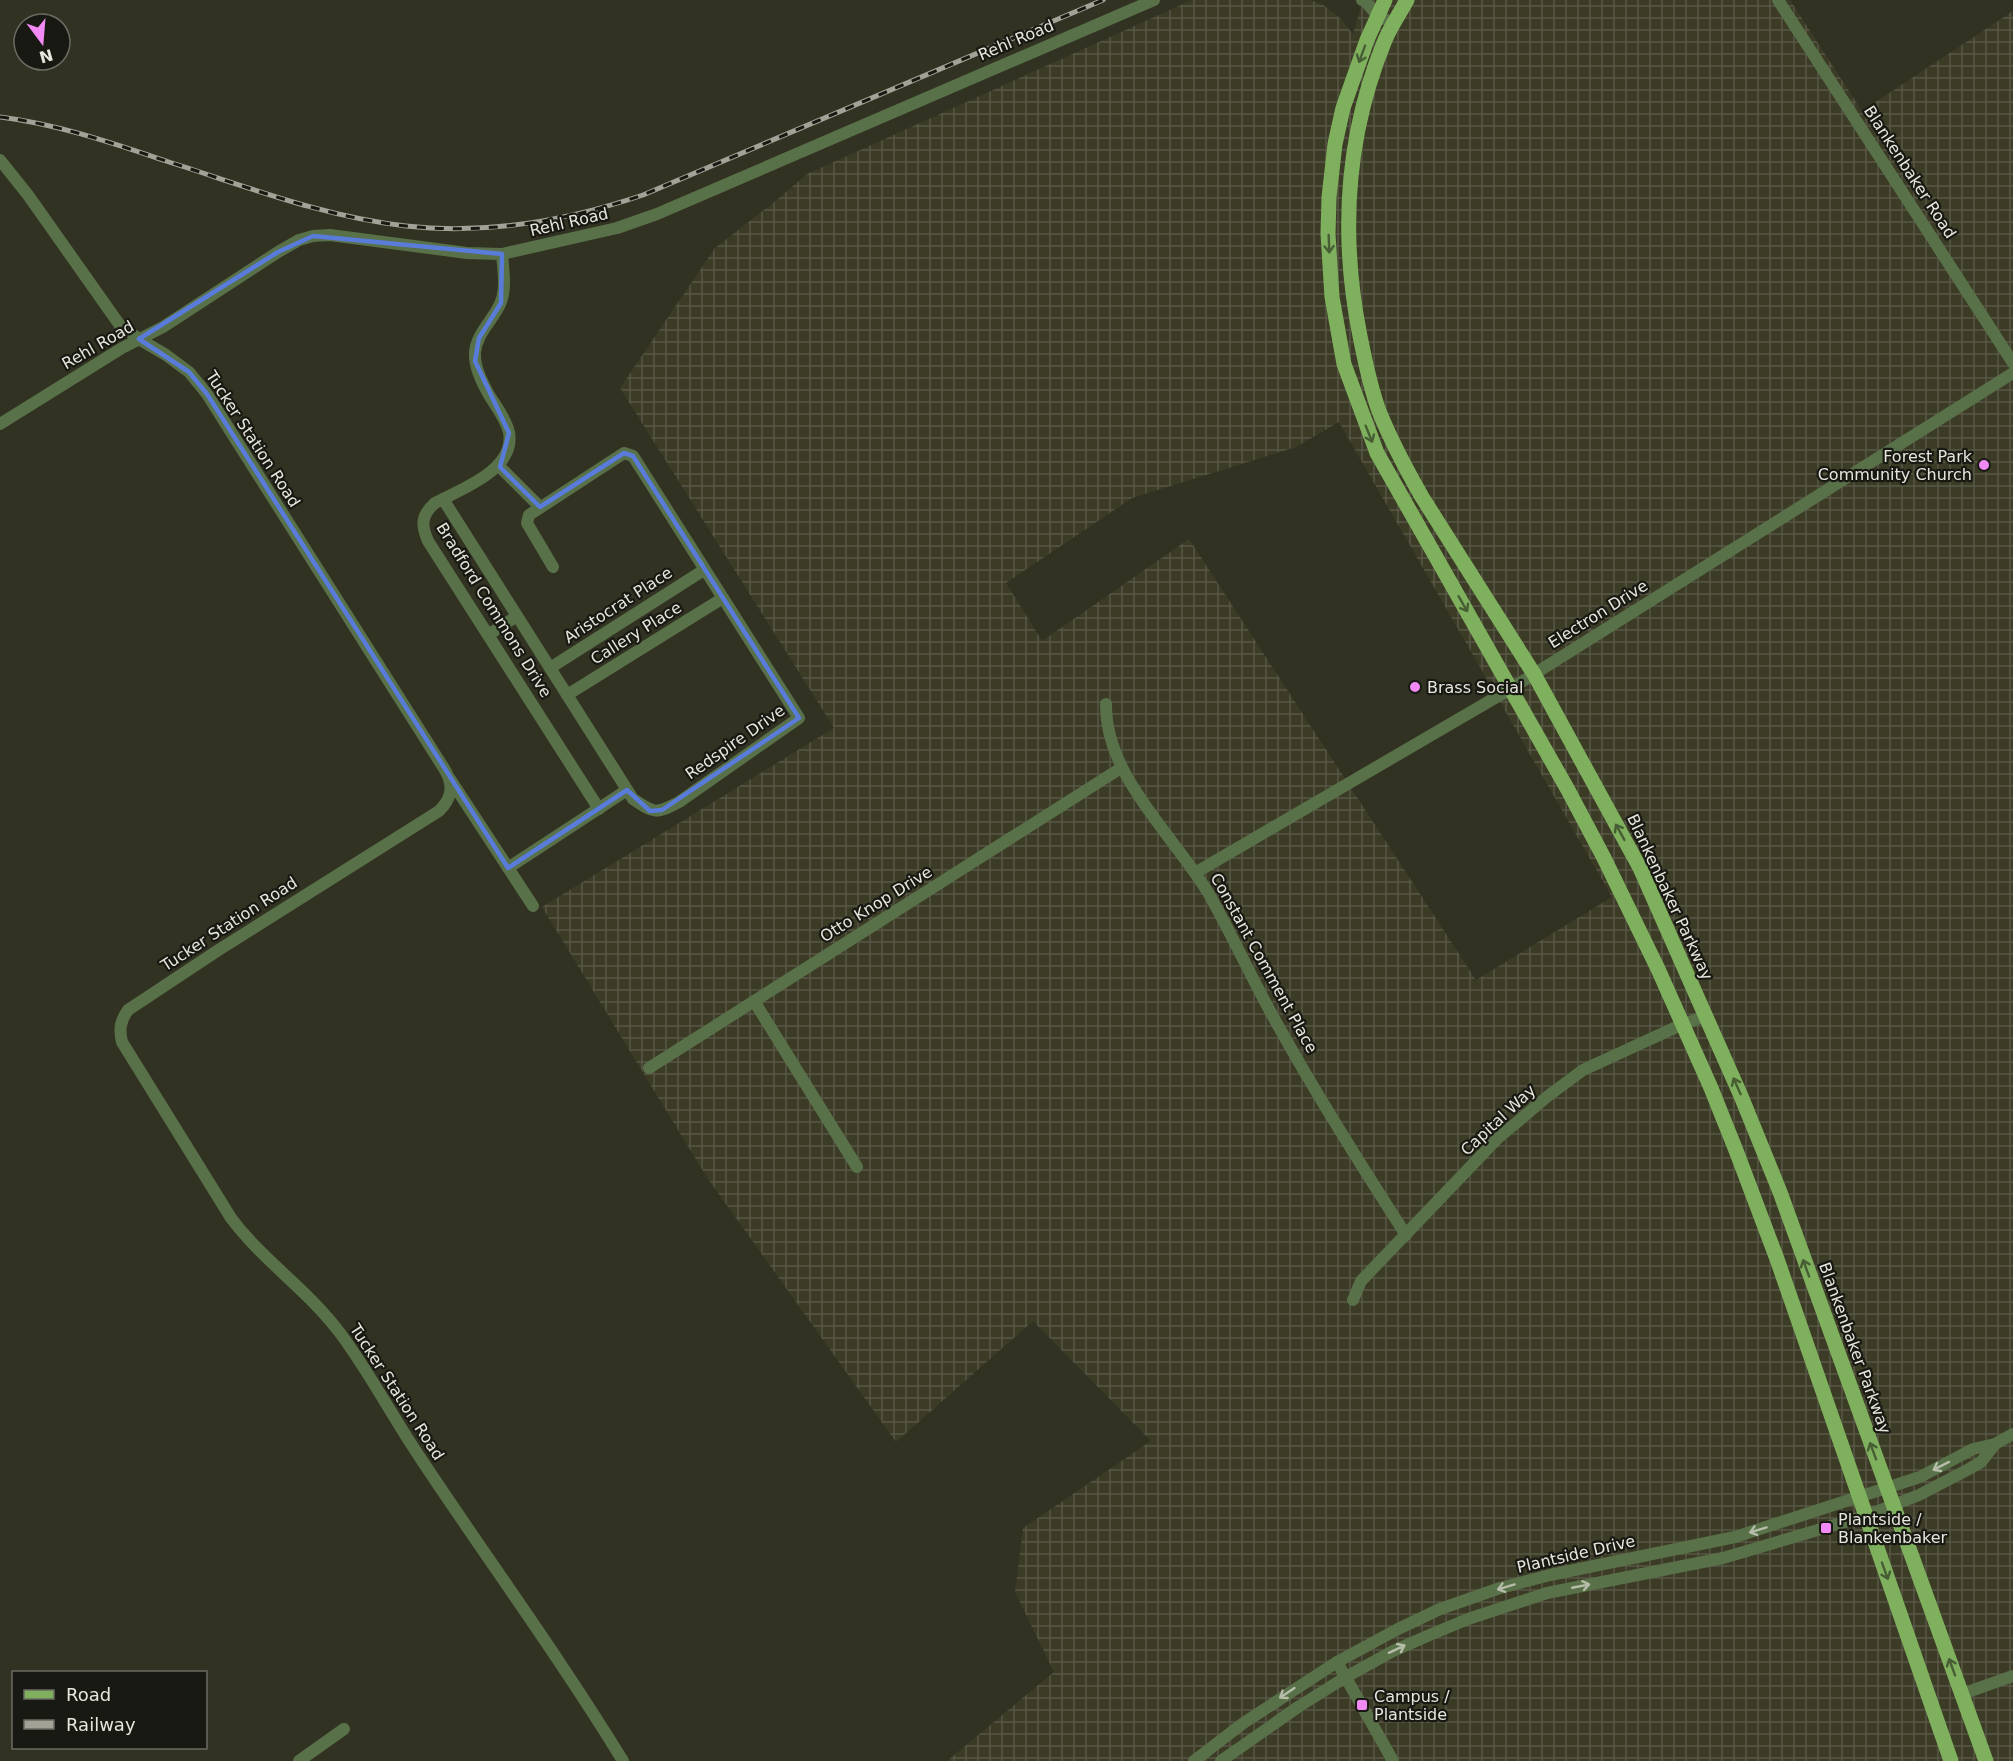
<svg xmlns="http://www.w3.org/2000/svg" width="2013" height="1761" viewBox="0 0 2013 1761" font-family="'DejaVu Sans',sans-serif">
	<defs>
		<pattern id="industrial-grid" width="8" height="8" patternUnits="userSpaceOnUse" patternTransform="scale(1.5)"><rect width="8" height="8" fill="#3c3b26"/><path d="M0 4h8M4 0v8" fill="none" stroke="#585745"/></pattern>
	</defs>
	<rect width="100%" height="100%" fill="#323223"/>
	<path fill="url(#industrial-grid)" fill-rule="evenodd" d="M1192,0H1310L1322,4L1341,19L1353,34L1363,0H1790L1862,111L2013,11V1761H947L1054,1672L1015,1592L1023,1528L1151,1441L1033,1321L896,1442L708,1179L542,907L834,728L620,388L715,248L773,203L807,174ZM1339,422L1612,897L1476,980L1189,539L1042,641L1006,583L1132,498L1296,447Z"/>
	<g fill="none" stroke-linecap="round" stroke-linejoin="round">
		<g stroke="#597149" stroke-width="12">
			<path d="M1362,0L1366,2L1377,15L1394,24"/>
			<path d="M1778,0L2013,363"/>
			<path d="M0,160L28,195L119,324L139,339L166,355L189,372L207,394L445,770C454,786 452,798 439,811L217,951L128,1010C120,1021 119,1030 122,1042L231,1218C263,1261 308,1290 340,1333C370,1373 393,1418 421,1459C488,1560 560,1658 623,1761"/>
			<path d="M502,254C503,269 507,289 500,304C493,320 477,333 475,352C474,367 482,382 489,395C496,406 506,419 509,432C516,470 461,489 435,503C421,515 421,525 428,541L599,809"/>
			<path d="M0,424L122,348L163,327L278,252L299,240L313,236L330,235L467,253L502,254L617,228L657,214L1154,0"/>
			<path d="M498,465L540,507"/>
			<path d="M443,499L633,799C655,814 656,814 679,802L799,718L633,456L624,453L529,515L527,523L553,567"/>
			<path d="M488,635L517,616"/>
			<path d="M550,668L704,570"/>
			<path d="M567,695L723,598"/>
			<path d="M1106,704C1105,777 1176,837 1210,896C1235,940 1255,986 1280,1029C1319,1099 1362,1167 1406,1235"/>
			<path d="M450,779L533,906"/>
			<path d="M508,868L627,790"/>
			<path d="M1195,873L1512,688L2013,373"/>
			<path d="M754,1001L857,1167"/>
			<path d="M649,1068L1121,768"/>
			<path d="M1353,1300L1361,1281L1497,1139L1548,1096L1583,1070L1683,1024L1706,1016"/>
			<path d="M1337,1662L1393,1761"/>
			<path d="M1962,1694L2013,1676"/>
			<path d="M299,1761L344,1729"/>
			<path d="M1194,1761L1242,1724L1337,1662L1398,1629L1440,1609L1500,1588L1550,1575L1735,1537L1920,1477L1973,1449L1995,1444L2013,1434"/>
			<path d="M1221,1761L1298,1707L1346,1677L1393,1651L1432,1634L1468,1619L1547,1593L1723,1558L1865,1516L1919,1495L1969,1469L1981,1462L1995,1444"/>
		</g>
		<g stroke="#7fb05d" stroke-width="15">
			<path d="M1385,0L1367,40L1343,108L1335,144L1329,197L1328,234L1332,297L1344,364L1377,453L1568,790L1604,858L1658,969L1711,1088L1737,1153L1777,1259L1951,1761"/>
			<path d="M1407,0C1400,13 1391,26 1385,40C1346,135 1340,236 1360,336C1365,361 1370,387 1379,411C1391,441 1406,469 1422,497L1534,674L1640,868L1741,1096L1780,1192L1986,1761"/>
		</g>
		<defs>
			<path id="rail" d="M0,117C57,124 112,143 166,161C245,186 324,217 406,226C488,235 566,221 643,195L1103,0"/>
		</defs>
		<use href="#rail" stroke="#a2a297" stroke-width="5"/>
		<use href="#rail" stroke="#191913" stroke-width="3" stroke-dasharray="9" stroke-linecap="butt"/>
	</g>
	<defs><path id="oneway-shaft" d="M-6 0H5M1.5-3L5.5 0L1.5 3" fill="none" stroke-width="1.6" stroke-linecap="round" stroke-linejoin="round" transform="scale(1.5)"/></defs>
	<g stroke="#475d34">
		<use href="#oneway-shaft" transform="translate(1362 54) rotate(110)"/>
		<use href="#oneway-shaft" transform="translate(1329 244) rotate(88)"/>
		<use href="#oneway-shaft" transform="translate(1369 434) rotate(68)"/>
		<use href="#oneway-shaft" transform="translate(1463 604) rotate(60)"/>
		<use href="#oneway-shaft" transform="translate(1620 832) rotate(-119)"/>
		<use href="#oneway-shaft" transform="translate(1737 1086) rotate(-114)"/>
		<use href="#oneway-shaft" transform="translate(1806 1268) rotate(-110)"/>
		<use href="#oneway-shaft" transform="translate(1873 1451) rotate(-110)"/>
		<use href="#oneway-shaft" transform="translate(1885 1571) rotate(70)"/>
		<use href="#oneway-shaft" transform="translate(1952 1667) rotate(-110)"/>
	</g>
	<g stroke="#b5bda9">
		<use href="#oneway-shaft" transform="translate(1941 1466) rotate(153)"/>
		<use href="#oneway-shaft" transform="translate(1758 1530) rotate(163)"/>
		<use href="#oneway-shaft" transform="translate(1581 1586) rotate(-11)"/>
		<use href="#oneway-shaft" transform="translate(1506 1587) rotate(163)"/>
		<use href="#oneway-shaft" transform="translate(1397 1649) rotate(-25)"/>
		<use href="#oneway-shaft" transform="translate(1287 1693) rotate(146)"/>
	</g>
	<path fill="none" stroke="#597cda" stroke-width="4.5" stroke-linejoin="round" d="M313,236L502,254L501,303L479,338L475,361L509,433L500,467L540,507L624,453L633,456L799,718L662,810L650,811L627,790L508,868L207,394L189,372L139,339L278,252Z"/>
	<g fill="#f18af4" stroke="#191913" stroke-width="2">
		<circle cx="1984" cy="465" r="6"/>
		<circle cx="1415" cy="687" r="6"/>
		<rect x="1820" y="1522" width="12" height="12" rx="3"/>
		<rect x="1356" y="1699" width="12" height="12" rx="3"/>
	</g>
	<g text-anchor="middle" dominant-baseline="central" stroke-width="4.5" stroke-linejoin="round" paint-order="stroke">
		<g font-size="16" fill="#e6e6dd" stroke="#191913">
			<text transform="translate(1016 40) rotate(-23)">Rehl Road</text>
			<text transform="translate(1910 172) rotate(57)">Blankenbaker Road</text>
			<text transform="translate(569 222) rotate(-13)">Rehl Road</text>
			<text transform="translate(98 345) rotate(-30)">Rehl Road</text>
			<text transform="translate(253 439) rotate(57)">Tucker Station Road</text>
			<text transform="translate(618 605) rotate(-33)">Aristocrat Place</text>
			<text transform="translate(494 610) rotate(58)">Bradford Commons Drive</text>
			<text transform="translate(1598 614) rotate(-32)">Electron Drive</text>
			<text transform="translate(636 633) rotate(-32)">Callery Place</text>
			<text transform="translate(735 742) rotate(-35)">Redspire Drive</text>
			<text transform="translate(1670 897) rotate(65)">Blankenbaker Parkway</text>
			<text transform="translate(876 904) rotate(-32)">Otto Knop Drive</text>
			<text transform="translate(229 924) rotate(-33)">Tucker Station Road</text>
			<text transform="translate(1264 963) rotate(61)">Constant Comment Place</text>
			<text transform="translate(1498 1120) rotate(-43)">Capital Way</text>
			<text transform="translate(1855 1348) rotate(70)">Blankenbaker Parkway</text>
			<text transform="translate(397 1392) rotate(57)">Tucker Station Road</text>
			<text transform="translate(1576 1554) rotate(-13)">Plantside Drive</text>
		</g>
		<g font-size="16" fill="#e6e6dd" stroke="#191913" text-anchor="start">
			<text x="1972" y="456" text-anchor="end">Forest Park<tspan x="1972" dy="18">Community Church</tspan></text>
			<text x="1427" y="687">Brass Social</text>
			<text x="1838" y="1519">Plantside /<tspan x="1838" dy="18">Blankenbaker</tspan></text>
			<text x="1374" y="1696">Campus /<tspan x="1374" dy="18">Plantside</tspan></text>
		</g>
	</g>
	<rect x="12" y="1671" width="195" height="78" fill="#191913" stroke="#6b6b64" stroke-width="1.5"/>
	<rect x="24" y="1690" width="30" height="9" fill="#7fb05d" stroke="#6b6b64" stroke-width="1.5"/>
	<text x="66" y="1701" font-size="18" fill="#e6e6dd">Road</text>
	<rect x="24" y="1720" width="30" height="9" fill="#a2a297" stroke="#6b6b64" stroke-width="1.5"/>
	<text x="66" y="1731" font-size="18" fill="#e6e6dd">Railway</text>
	<g transform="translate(42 42) rotate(164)"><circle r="28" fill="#191913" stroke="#6b6b64" stroke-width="1.5"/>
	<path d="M0-4.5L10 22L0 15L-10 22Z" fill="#f18af4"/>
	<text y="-9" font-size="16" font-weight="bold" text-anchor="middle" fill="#e6e6dd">N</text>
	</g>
</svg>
